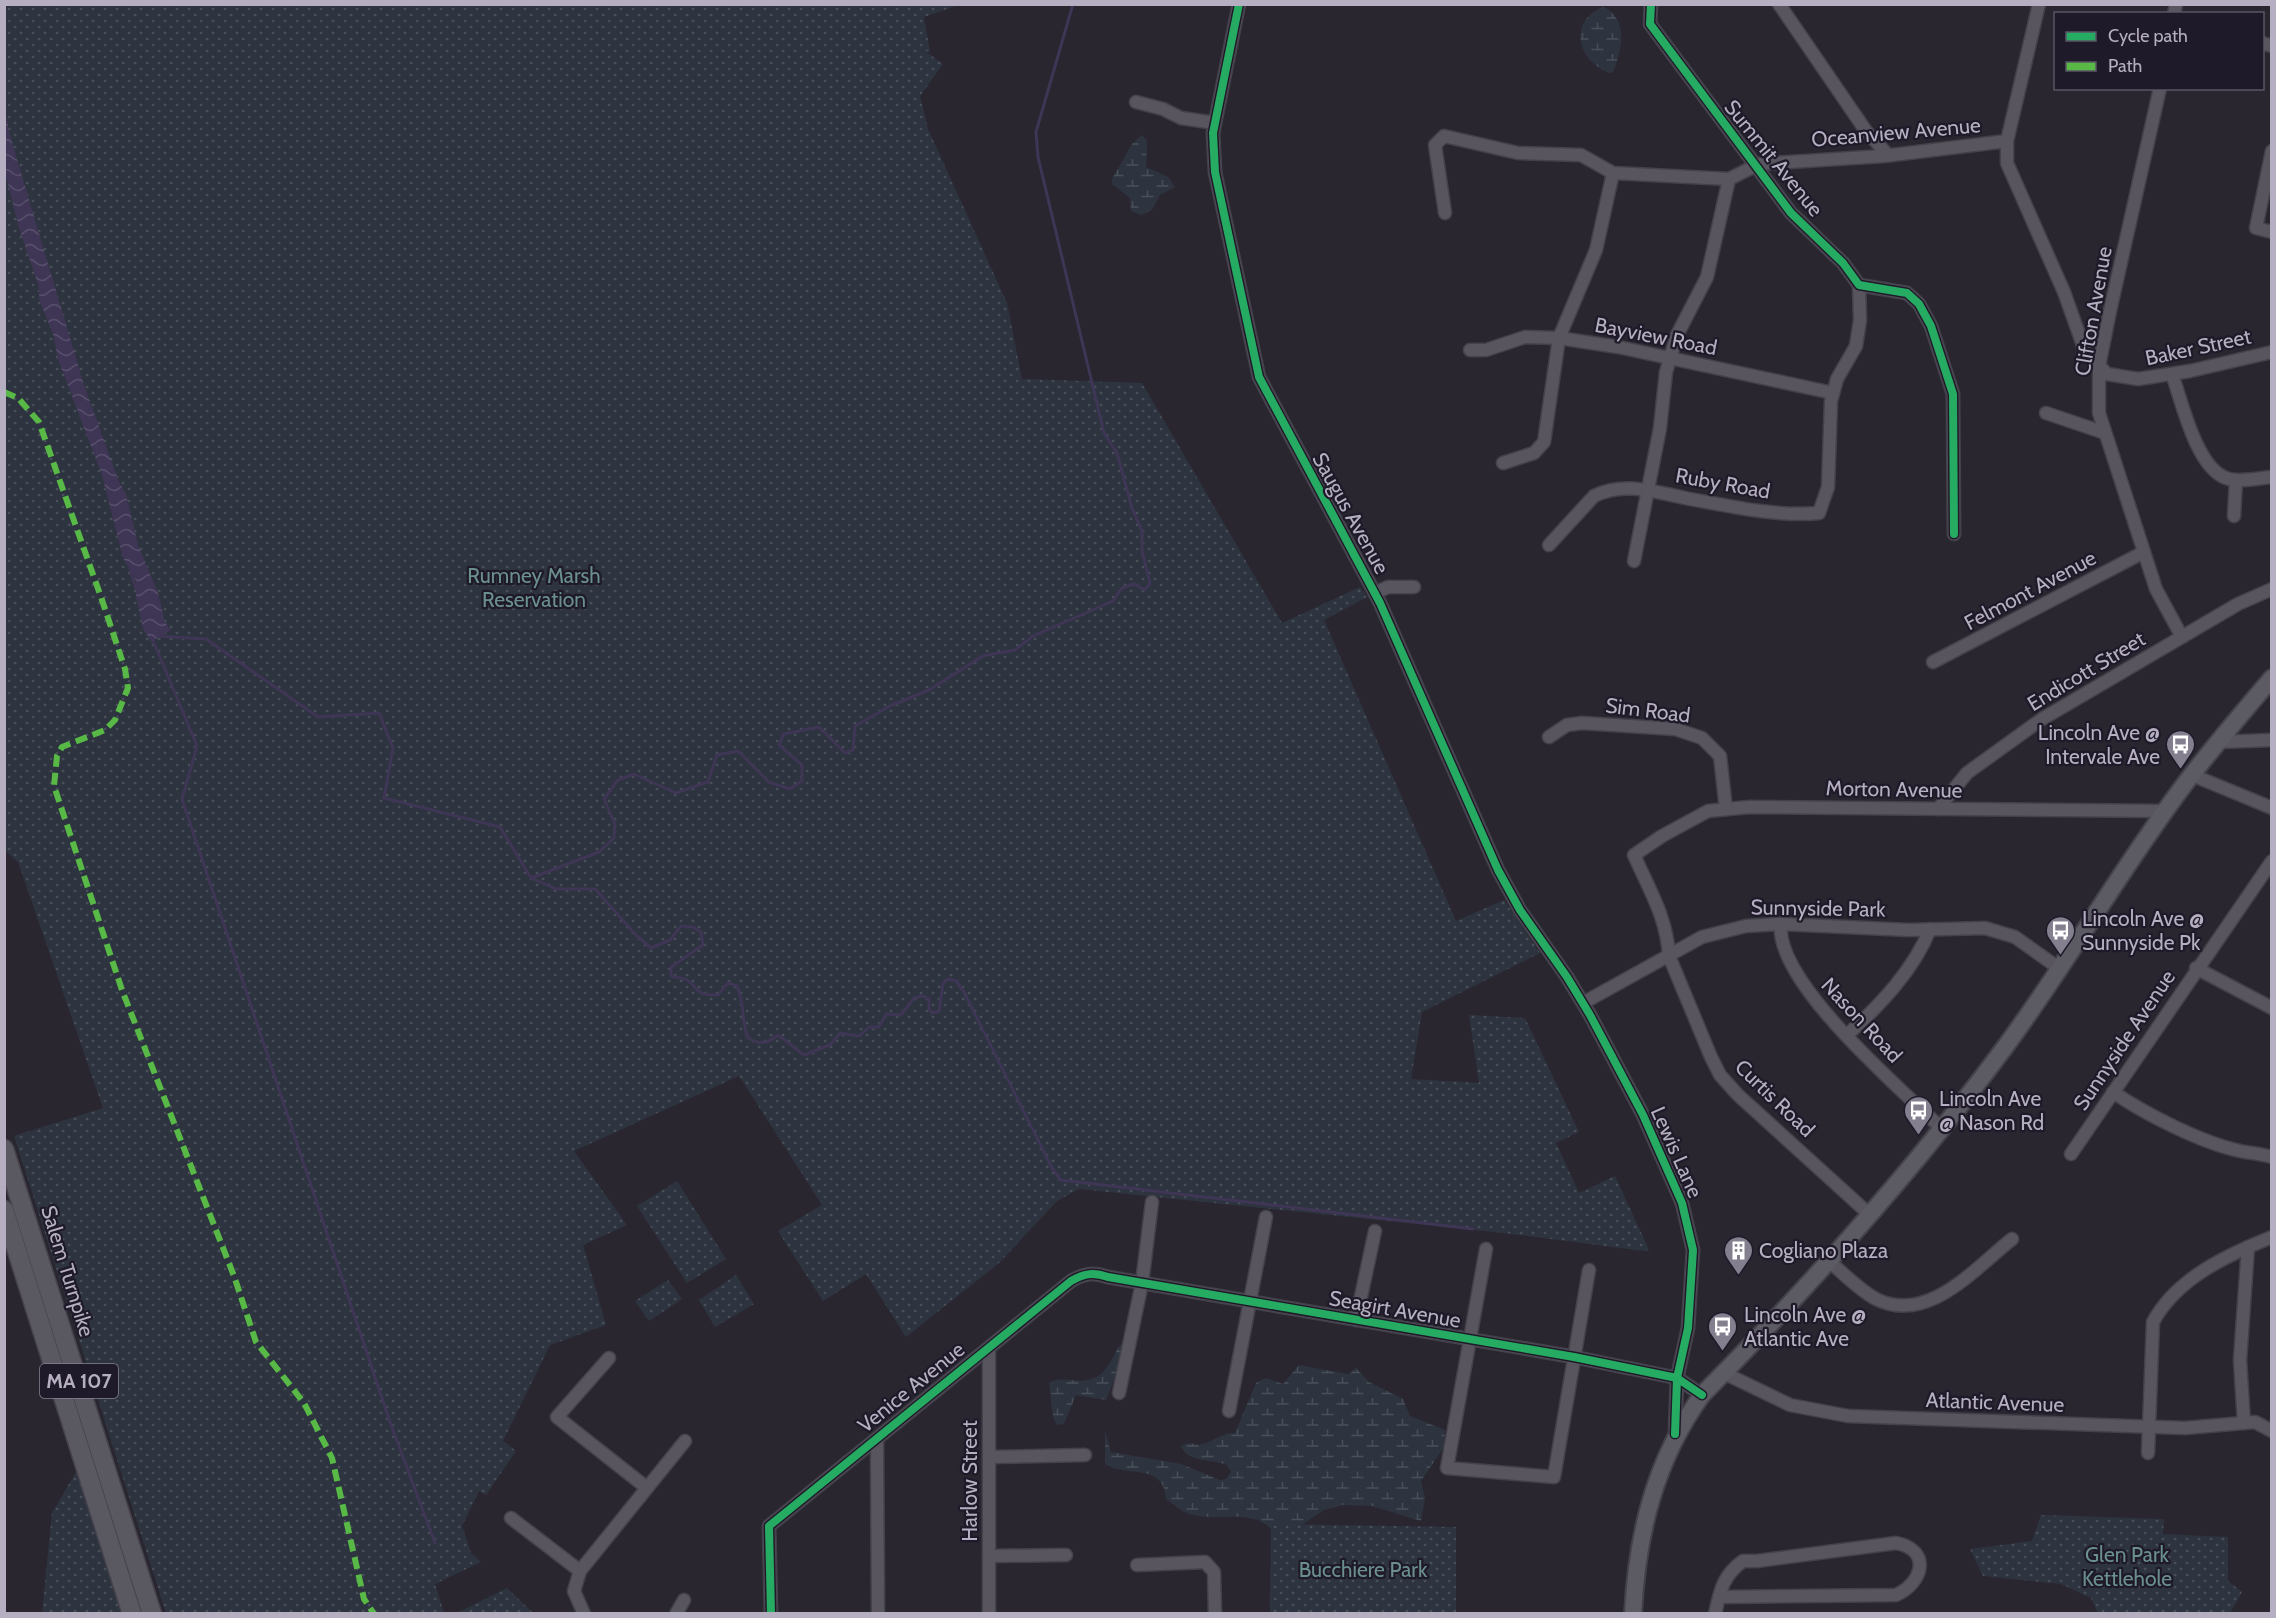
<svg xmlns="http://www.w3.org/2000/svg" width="2276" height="1618" viewBox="0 0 2276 1618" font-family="Cabin,sans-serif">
	<defs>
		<pattern id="wetland-marsh" width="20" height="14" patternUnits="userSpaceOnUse" patternTransform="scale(1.5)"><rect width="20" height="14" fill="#2d343f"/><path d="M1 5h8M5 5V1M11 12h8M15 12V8" fill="none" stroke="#494f59"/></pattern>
		<pattern id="park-dots" width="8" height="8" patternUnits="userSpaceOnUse" patternTransform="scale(1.5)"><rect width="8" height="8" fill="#2d343f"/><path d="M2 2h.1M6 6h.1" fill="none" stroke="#494f59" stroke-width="1.8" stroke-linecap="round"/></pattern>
		<pattern id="water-waves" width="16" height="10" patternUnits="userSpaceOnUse" patternTransform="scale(1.5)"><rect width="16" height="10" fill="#3f3555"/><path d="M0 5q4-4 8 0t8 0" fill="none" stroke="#58506c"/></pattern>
	</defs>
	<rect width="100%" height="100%" fill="#292630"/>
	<g fill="url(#wetland-marsh)">
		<path d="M1604,7C1629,21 1622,49 1613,72L1610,73C1577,62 1567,20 1604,7Z"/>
		<path d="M1142,135L1147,141L1146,167L1168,177L1175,187L1160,195L1152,210L1141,215L1131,211L1130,198L1112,184V179L1132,144Z"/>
		<path d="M1121,1344L1124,1346L1123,1357L1106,1400L1076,1395L1064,1424L1057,1425C1051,1417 1051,1395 1049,1383C1065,1373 1083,1390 1103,1372C1111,1364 1114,1353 1121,1344Z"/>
		<path d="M1299,1365L1348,1374L1356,1368L1369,1382L1403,1399L1410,1416L1445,1430L1444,1447L1421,1481L1425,1498L1421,1521L1372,1506L1343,1505L1324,1510L1303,1524L1274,1533C1256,1506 1217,1523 1190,1514C1181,1512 1174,1504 1166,1499C1164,1462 1127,1478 1105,1464V1431L1111,1452L1181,1464L1220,1480L1226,1479L1231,1472L1227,1465C1213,1459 1187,1463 1181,1446C1189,1440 1195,1446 1203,1444C1214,1441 1224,1432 1235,1433L1256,1383L1266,1378L1283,1384Z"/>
	</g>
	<g fill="url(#park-dots)">
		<path d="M4,5H959L924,17L930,52L925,51L943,64L920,96L928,129L1007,303L1022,379L1142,383L1282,623L1360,587L1367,597L1324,620L1456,921L1504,900L1540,953L1422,1012L1411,1079L1479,1083L1469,1015L1525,1018L1579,1132L1556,1143L1579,1193L1615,1176L1649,1250L1644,1251L1504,1233L1079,1189L1057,1201L999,1263L906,1337L866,1274L823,1301L778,1231L822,1205L739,1076L574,1151L627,1225L583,1245L606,1325L550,1345L503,1441L516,1451L486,1495L479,1491L462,1526L471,1553L481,1562L435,1584L444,1613H166L14,1136L103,1108L18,862L5,851Z"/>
		<path d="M677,1181L726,1259L687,1283L637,1206Z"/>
		<path d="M736,1275L754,1304L715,1327L699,1300Z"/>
		<path d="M668,1280L682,1299L649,1321L635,1301Z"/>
		<path d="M80,1465L127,1613L42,1614L52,1513Z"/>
		<path d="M2041,1515L2164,1519L2163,1534L2228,1537V1581L2242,1592L2230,1613H2098L2091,1598L2061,1584L1983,1576L1970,1549L2032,1541Z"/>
		<path d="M1271,1524L1456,1527V1612L1270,1613Z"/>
		<path d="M507,1588L533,1613H457Z"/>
	</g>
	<path fill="url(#water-waves)" d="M4,103L9,132L84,385L119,482L126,494L138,545L158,593L165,622L171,630L151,642L143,628L136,596V580L123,558L102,475L58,359L53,334L39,299V287L19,228L5,172Z"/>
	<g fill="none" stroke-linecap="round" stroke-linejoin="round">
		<g stroke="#3f3555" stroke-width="3">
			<path d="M130,569L136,589"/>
			<path d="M157,636L206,639L318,717L379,713L393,748L384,798L500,827L531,878L599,852L614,838L615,824L604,799L618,780L634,774L676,793L708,782L717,755L738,751L769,782L790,789L802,781V765L779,745L784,734L819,727L845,753L853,750L855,726L890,706L929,690L983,656L1015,650L1033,636L1113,601L1122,588L1134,584L1145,590L1150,583L1142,551V531L1132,508L1117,453L1104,433L1038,157L1036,132L1073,4"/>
			<path d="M152,638L197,746L182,799L390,1422L435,1543"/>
			<path d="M531,878L556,889H595L637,936L651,948L670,940L681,926L693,927L701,932L703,945L671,967V976C675,977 683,978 687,980C702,990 693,995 718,995L728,983L737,986C745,1003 741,1021 748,1038C761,1045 767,1044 778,1035L804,1055L830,1045L840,1033L859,1036L869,1027H879L886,1014L901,1015L914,998L923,996L929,999V1009L932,1013L939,1011L943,984L948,979L956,981L964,992L1052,1168L1061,1180L1473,1229"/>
		</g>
		<defs>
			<g id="street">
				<path d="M1239,4L1213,133L1215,172L1259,377L1380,603L1498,870L1520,910L1567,977L1590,1015L1643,1115L1682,1203L1693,1250L1688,1328L1677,1378L1675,1434"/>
				<path d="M1651,4L1650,24L1791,213L1843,263L1859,285L1907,293L1919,304L1931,326L1953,394L1954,534"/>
				<path d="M1779,4L1866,131L1888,155"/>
				<path d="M2039,4L2007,141V163L2064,292L2085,351L2107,374L2138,379L2190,371L2272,352"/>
				<path d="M2174,14L2176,4"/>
				<path d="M2262,43L2272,46"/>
				<path d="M2160,88L2110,311L2099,366V413L2156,589L2182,637"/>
				<path d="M1136,102L1163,109L1181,118L1215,123"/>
				<path d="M2272,151L2256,228L2272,232"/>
				<path d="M1445,213L1435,145L1444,136L1518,153L1581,155L1613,173L1729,179L1759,164L1884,156L2007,141"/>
				<path d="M1470,350H1486L1525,337L1559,338L1618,347L1833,393"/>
				<path d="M2172,374C2182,402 2196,467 2226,478C2239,483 2257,478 2272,477"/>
				<path d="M2046,413L2105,433"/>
				<path d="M1503,463L1534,453L1544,442L1559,338L1596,250L1613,173"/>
				<path d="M2234,516L2236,480"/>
				<path d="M1549,545L1594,496C1624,481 1655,492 1685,498C1729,506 1776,517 1819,513L1828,487L1831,401L1837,379L1856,346L1860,320L1859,285"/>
				<path d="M1634,561L1660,428L1666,372L1677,335L1707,277L1729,179"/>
				<path d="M1375,593L1388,587H1414"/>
				<path d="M1933,662L2144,552"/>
				<path d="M1549,737L1567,725L1582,723L1675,729L1702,738L1720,756L1726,809"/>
				<path d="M2219,742L2272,740"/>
				<path d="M2192,775L2272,808"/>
				<path d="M1938,809L1967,773L2042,719L2238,604L2272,589"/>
				<path d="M1781,924C1774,981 1900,1088 1941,1128"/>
				<path d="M2196,968L2272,1008"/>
				<path d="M1583,1003L1702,937L1746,926L1781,924L1909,930L1985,928L2015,937L2060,969"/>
				<path d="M1847,1035C1879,1006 1914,970 1930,929"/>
				<path d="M2113,1092C2145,1114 2202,1143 2240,1151C2250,1153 2261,1154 2272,1157"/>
				<path d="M2071,1154L2272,861"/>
				<path d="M1869,1214L1738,1095L1720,1075L1711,1057L1669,956C1667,918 1649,889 1634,855L1662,836L1708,811L1749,807L2166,811"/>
				<path d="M1486,1249L1447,1468L1554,1477L1589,1270"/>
				<path d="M1829,1261C1843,1273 1859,1290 1876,1299C1928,1325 1975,1268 2012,1239"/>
				<path d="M1356,1320L1375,1231"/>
				<path d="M989,1348V1614"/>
				<path d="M609,1358L557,1417L647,1488"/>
				<path d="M1724,1373L1790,1405L1848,1416L2185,1428L2255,1422L2272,1431"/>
				<path d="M1119,1393L1142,1283L1152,1202"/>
				<path d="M1229,1411L1266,1217"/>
				<path d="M2244,1423L2240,1360L2248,1247"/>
				<path d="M877,1439L878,1614"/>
				<path d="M2148,1453L2153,1322C2177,1278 2227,1255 2272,1237"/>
				<path d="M989,1457L1085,1455"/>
				<path d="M511,1518L580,1571"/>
				<path d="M989,1556L1066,1555"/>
				<path d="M1137,1565L1205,1562L1214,1572L1215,1614"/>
				<path d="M584,1614L574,1591L580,1571L685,1441"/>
				<path d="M676,1614L684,1600"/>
				<path d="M771,1614L769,1526L1071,1281C1085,1273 1094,1272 1108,1277L1574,1357L1677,1378L1702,1395"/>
				<path d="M1715,1614C1720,1591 1723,1575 1743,1561H1757L1896,1543C1932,1550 1923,1583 1896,1595L1719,1597"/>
			</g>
			<path id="secondary" d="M1633,1614C1637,1534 1655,1460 1702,1395C1810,1286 1913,1171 2005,1047C2068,962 2120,870 2184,785C2212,748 2242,713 2272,678"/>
			<g id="primary">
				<path d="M4,1149L152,1614"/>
				<path d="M4,1210L132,1614"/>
			</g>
		</defs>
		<use href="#street" stroke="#434149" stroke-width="15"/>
		<use href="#secondary" stroke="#434149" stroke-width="20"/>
		<use href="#primary" stroke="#46434d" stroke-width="21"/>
		<use href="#street" stroke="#58555f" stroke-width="12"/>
		<use href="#secondary" stroke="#5c5a62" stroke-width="16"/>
		<use href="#primary" stroke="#5a5860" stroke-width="18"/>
		<path stroke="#58b947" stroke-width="6" stroke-dasharray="12 6" stroke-linecap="butt" d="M4,392L18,398L39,422L101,597L125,669L128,688L115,720L105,730L62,747L57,756L54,786L122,990L234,1276L256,1342L304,1403L332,1458L364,1599L374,1614"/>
		<defs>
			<g id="cycleway">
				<path d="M1239,4L1213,133L1215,172L1259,377L1380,603L1498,870L1520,910L1567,977L1590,1015L1643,1115L1682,1203L1693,1250L1688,1328L1677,1378L1675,1434"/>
				<path d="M1651,4L1650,24L1791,213L1843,263L1859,285L1907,293L1919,304L1931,326L1953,394L1954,534"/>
				<path d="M771,1614L769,1526L1071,1281C1085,1273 1094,1272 1108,1277L1574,1357L1677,1378L1702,1395"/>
			</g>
		</defs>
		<use href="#cycleway" stroke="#1f1a29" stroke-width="11"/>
		<use href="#cycleway" stroke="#26ab63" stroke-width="8"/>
	</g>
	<defs>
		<symbol id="bus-pin" viewBox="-11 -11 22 30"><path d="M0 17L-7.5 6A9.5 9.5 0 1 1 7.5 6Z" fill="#847f8e" stroke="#1f1a29"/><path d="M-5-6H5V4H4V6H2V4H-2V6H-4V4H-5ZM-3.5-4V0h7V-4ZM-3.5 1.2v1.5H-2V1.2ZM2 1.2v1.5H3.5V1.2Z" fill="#fff"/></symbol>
		<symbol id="building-pin" viewBox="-11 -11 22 30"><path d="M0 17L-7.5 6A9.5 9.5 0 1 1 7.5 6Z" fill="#847f8e" stroke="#1f1a29"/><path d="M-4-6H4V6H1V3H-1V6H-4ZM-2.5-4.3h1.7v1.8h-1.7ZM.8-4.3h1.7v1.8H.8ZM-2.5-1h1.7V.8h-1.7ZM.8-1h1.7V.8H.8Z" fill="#fff"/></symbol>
	</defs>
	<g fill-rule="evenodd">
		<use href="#bus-pin" x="2164" y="728" width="33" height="45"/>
		<use href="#bus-pin" x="2044" y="914" width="33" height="45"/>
		<use href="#bus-pin" x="1902" y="1094" width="33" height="45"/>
		<use href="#building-pin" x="1722" y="1234" width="33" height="45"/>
		<use href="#bus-pin" x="1706" y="1310" width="33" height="45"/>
	</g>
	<g text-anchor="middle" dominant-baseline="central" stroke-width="4.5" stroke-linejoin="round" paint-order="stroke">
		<rect fill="#1f1a29" stroke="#888293" stroke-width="1.5" x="40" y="1364" width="78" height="34" rx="4.5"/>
		<g font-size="20" font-weight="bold" fill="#b5afc1">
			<text x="79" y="1381">MA 107</text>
		</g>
		<g font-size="21" fill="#b5afc1" stroke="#1f1a29">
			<text transform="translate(1896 132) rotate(-5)">Oceanview Avenue</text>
			<text transform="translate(1774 158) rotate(51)">Summit Avenue</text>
			<text transform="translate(2093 311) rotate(-80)">Clifton Avenue</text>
			<text transform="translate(1656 336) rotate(11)">Bayview Road</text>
			<text transform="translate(2198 347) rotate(-12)">Baker Street</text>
			<text transform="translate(1723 483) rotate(10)">Ruby Road</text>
			<text transform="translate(1351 513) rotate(61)">Saugus Avenue</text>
			<text transform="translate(2030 590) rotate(-28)">Felmont Avenue</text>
			<text transform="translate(2086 671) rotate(-31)">Endicott Street</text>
			<text transform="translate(1648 710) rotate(7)">Sim Road</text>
			<text transform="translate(1894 789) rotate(1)">Morton Avenue</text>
			<text transform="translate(1818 908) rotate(1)">Sunnyside Park</text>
			<text transform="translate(1862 1020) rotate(47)">Nason Road</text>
			<text transform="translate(2124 1040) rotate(-56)">Sunnyside Avenue</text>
			<text transform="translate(1775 1098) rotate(44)">Curtis Road</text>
			<text transform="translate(1677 1152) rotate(66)">Lewis Lane</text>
			<text transform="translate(68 1271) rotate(73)">Salem Turnpike</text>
			<text transform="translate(1395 1309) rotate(10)">Seagirt Avenue</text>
			<text transform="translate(911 1387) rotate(-39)">Venice Avenue</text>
			<text transform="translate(1995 1402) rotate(2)">Atlantic Avenue</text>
			<text transform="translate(969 1481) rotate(-90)">Harlow Street</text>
		</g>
		<g font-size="21" fill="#6a8f8d" stroke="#1f1a29">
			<text x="534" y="575">Rumney Marsh<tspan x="534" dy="24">Reservation</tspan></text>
			<text x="2127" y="1554">Glen Park<tspan x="2127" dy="24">Kettlehole</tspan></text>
			<text x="1363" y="1569">Bucchiere Park</text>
		</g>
		<g font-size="21" fill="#b5afc1" stroke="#1f1a29" text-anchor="start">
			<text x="2160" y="732" text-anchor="end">Lincoln Ave @<tspan x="2160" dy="24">Intervale Ave</tspan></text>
			<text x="2082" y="918">Lincoln Ave @<tspan x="2082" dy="24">Sunnyside Pk</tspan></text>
			<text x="1939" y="1098">Lincoln Ave<tspan x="1939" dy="24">@ Nason Rd</tspan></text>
			<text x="1759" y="1250">Cogliano Plaza</text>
			<text x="1744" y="1314">Lincoln Ave @<tspan x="1744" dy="24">Atlantic Ave</tspan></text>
		</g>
	</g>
	<rect width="2276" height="1618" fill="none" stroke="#b5afc1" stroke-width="12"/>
	<rect x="2054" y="12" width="210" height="78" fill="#1f1a29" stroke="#5b5666" stroke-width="1.5"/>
	<rect x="2066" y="32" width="30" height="9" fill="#26ab63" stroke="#5b5666" stroke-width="1.5"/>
	<text x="2108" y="42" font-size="18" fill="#b5afc1">Cycle path</text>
	<rect x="2066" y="62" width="30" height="9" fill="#58b947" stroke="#5b5666" stroke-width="1.5"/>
	<text x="2108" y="72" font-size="18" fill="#b5afc1">Path</text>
</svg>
